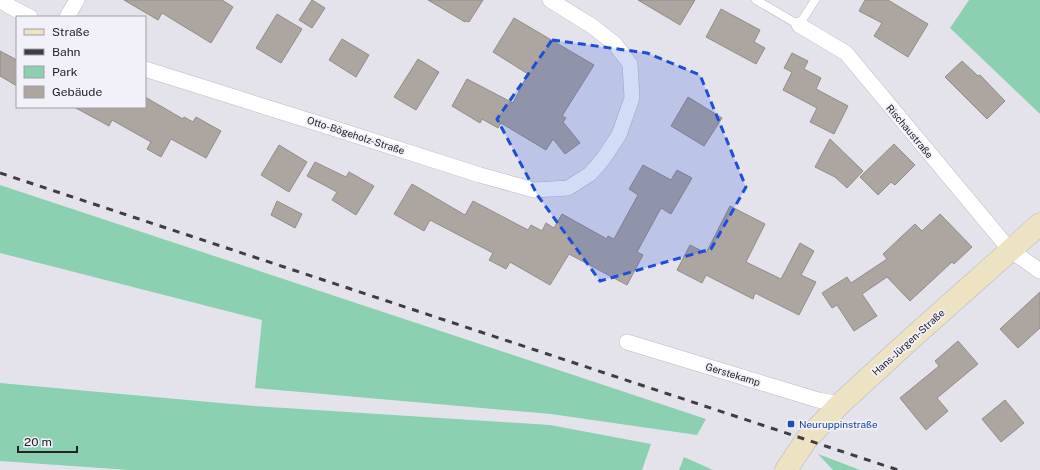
<svg xmlns="http://www.w3.org/2000/svg" width="1040" height="470" viewBox="0 0 1040 470" font-family="'Public Sans',sans-serif">
	<rect width="100%" height="100%" fill="#e4e3ec"/>
	<g fill="#8bd0b1">
		<path d="M969,0H1040V114L950,28Z"/>
		<path d="M0,185L706,419L697,435L551,414L255,388L262,320L0,253Z"/>
		<path d="M0,383L254,406L550,425L651,444L642,470H129L0,461Z"/>
		<path d="M818,454L860,470H833Z"/>
		<path d="M684,457L713,470H679Z"/>
	</g>
	<g fill="#ada5a0" stroke="#948c88">
		<path d="M124,0H222L233,7L211,43L162,13L158,20Z"/>
		<path d="M312,0L325,8L312,28L299,20Z"/>
		<path d="M428,0H483L469,22L466,21L465,22Z"/>
		<path d="M638,0H695L680,25Z"/>
		<path d="M865,0H888L928,24L908,57L874,36L882,23L859,11Z"/>
		<path d="M721,9L760,30L754,42L765,48L756,64L706,37Z"/>
		<path d="M277,14L302,29L281,63L256,48Z"/>
		<path d="M514,18L594,65L562,116L566,118L563,122L580,143L565,154L553,139L546,150L501,123L498,128L482,119L480,123L452,106L467,79L513,103L528,74L493,52Z"/>
		<path d="M342,39L369,55L356,77L329,60Z"/>
		<path d="M0,51L17,60V86L0,76Z"/>
		<path d="M792,53L808,61L804,69L821,78L816,89L848,106L834,134L810,122L817,108L783,90L792,72L784,68Z"/>
		<path d="M418,59L439,72L416,110L394,97Z"/>
		<path d="M962,61L978,76L980,75L1005,101L987,119L945,77Z"/>
		<path d="M145,97L183,119L184,117L193,122L196,117L221,131L206,158L171,139L161,157L147,149L151,142L112,120L109,126L74,107H145Z"/>
		<path d="M688,97L722,118L704,146L671,126Z"/>
		<path d="M830,139L863,171L847,188L835,177L815,167Z"/>
		<path d="M894,144L915,165L895,185L891,182L878,195L860,177Z"/>
		<path d="M279,145L307,162L289,192L261,175Z"/>
		<path d="M315,162L346,177L349,172L374,186L356,215L332,200L337,192L307,176Z"/>
		<path d="M643,165L671,180L677,170L692,178L671,214L661,208L637,252L643,255L627,285L569,254L550,285L510,262L506,269L489,260L493,253L430,220L424,231L394,214L412,184L465,215L473,201L528,230L531,225L542,231L546,223L554,228L562,214L607,239L608,236L614,239L638,195L629,189Z"/>
		<path d="M277,201L302,214L295,228L271,215Z"/>
		<path d="M730,206L765,224L746,262L781,279L800,243L814,251L801,275L816,282L799,315L755,293L753,299L706,275L702,283L677,270L690,245L706,253Z"/>
		<path d="M940,214L972,247L954,264L952,262L910,301L887,277L862,294L877,316L854,331L837,305L832,308L822,293L847,277L851,283L887,259L883,254L915,224L922,231Z"/>
		<path d="M1040,292V328L1018,348L1000,329Z"/>
		<path d="M958,341L978,364L937,398L948,411L926,430L900,398L939,366L935,361Z"/>
		<path d="M1005,400L1024,423L1001,442L982,419Z"/>
	</g>
	<g fill="none" stroke-linecap="round" stroke-linejoin="round">
		<defs>
			<path id="lane" d="M756,0L799,25L815,0"/>
			<g id="street">
				<path d="M0,0L9,6L30,17"/>
				<path d="M67,17L77,0"/>
				<path d="M799,25L846,53L1010,250L1040,271"/>
				<path d="M145,69L339,130L480,175L534,190L568,188L590,174L603,159L619,135L632,98L630,64L615,44L592,26L550,0"/>
				<path d="M627,342L818,400L840,404"/>
			</g>
			<path id="secondary" d="M786,470L806,440L840,404L913,337L1040,224"/>
		</defs>
		<use href="#lane" stroke="#bab9c1" stroke-width="9"/>
		<use href="#street" stroke="#bab9c1" stroke-width="16"/>
		<use href="#secondary" stroke="#bab9c1" stroke-width="23"/>
		<use href="#lane" stroke="#fff" stroke-width="8"/>
		<use href="#street" stroke="#fff" stroke-width="15"/>
		<use href="#secondary" stroke="#ede3c3" stroke-width="22"/>
		<path stroke="#3e3e42" stroke-width="3" stroke-dasharray="7 7" stroke-linecap="butt" d="M0,173L898,470"/>
	</g>
	<path fill="#1d4ed8" fill-opacity="0.2" stroke="#1d4ed8" stroke-width="3" stroke-dasharray="8 5" stroke-linejoin="round" d="M552,40L647,53L700,75L746,187L711,249L600,281L538,196L497,119Z"/>
	<rect fill="#1a4fb4" stroke="#f2f0f9" stroke-width="1.5" x="787" y="420" width="8" height="8" rx="2"/>
	<g text-anchor="middle" dominant-baseline="central" stroke-width="3.5" stroke-linejoin="round" paint-order="stroke">
		<g font-size="10" fill="#232326" stroke="#f2f0f9">
			<text transform="translate(910 131) rotate(50)">Rischaustraße</text>
			<text transform="translate(356 135) rotate(18)">Otto-Bögeholz-Straße</text>
			<text transform="translate(908 342) rotate(-42)">Hans-Jürgen-Straße</text>
			<text transform="translate(733 374) rotate(17)">Gerstekamp</text>
		</g>
		<g font-size="10" fill="#164399" stroke="#f2f0f9" text-anchor="start">
			<text x="799" y="424">Neuruppinstraße</text>
		</g>
	</g>
	<rect x="16" y="16" width="130" height="92" fill="#f2f0f9" stroke="#9f9ea5"/>
	<rect x="24" y="29" width="20" height="6" fill="#ede3c3" stroke="#9f9ea5"/>
	<text x="52" y="36" font-size="12" fill="#232326">Straße</text>
	<rect x="24" y="49" width="20" height="6" fill="#3e3e42" stroke="#9f9ea5"/>
	<text x="52" y="56" font-size="12" fill="#232326">Bahn</text>
	<rect x="24" y="66" width="20" height="12" fill="#8bd0b1" stroke="#9f9ea5"/>
	<text x="52" y="76" font-size="12" fill="#232326">Park</text>
	<rect x="24" y="86" width="20" height="12" fill="#ada5a0" stroke="#9f9ea5"/>
	<text x="52" y="96" font-size="12" fill="#232326">Gebäude</text>
	<path d="M18 446v6h59v-6" fill="none" stroke="#232326" stroke-width="2"/>
	<text x="24" y="446" font-size="12" fill="#232326" stroke="#f2f0f9" stroke-width="3" paint-order="stroke">20 m</text>
</svg>
